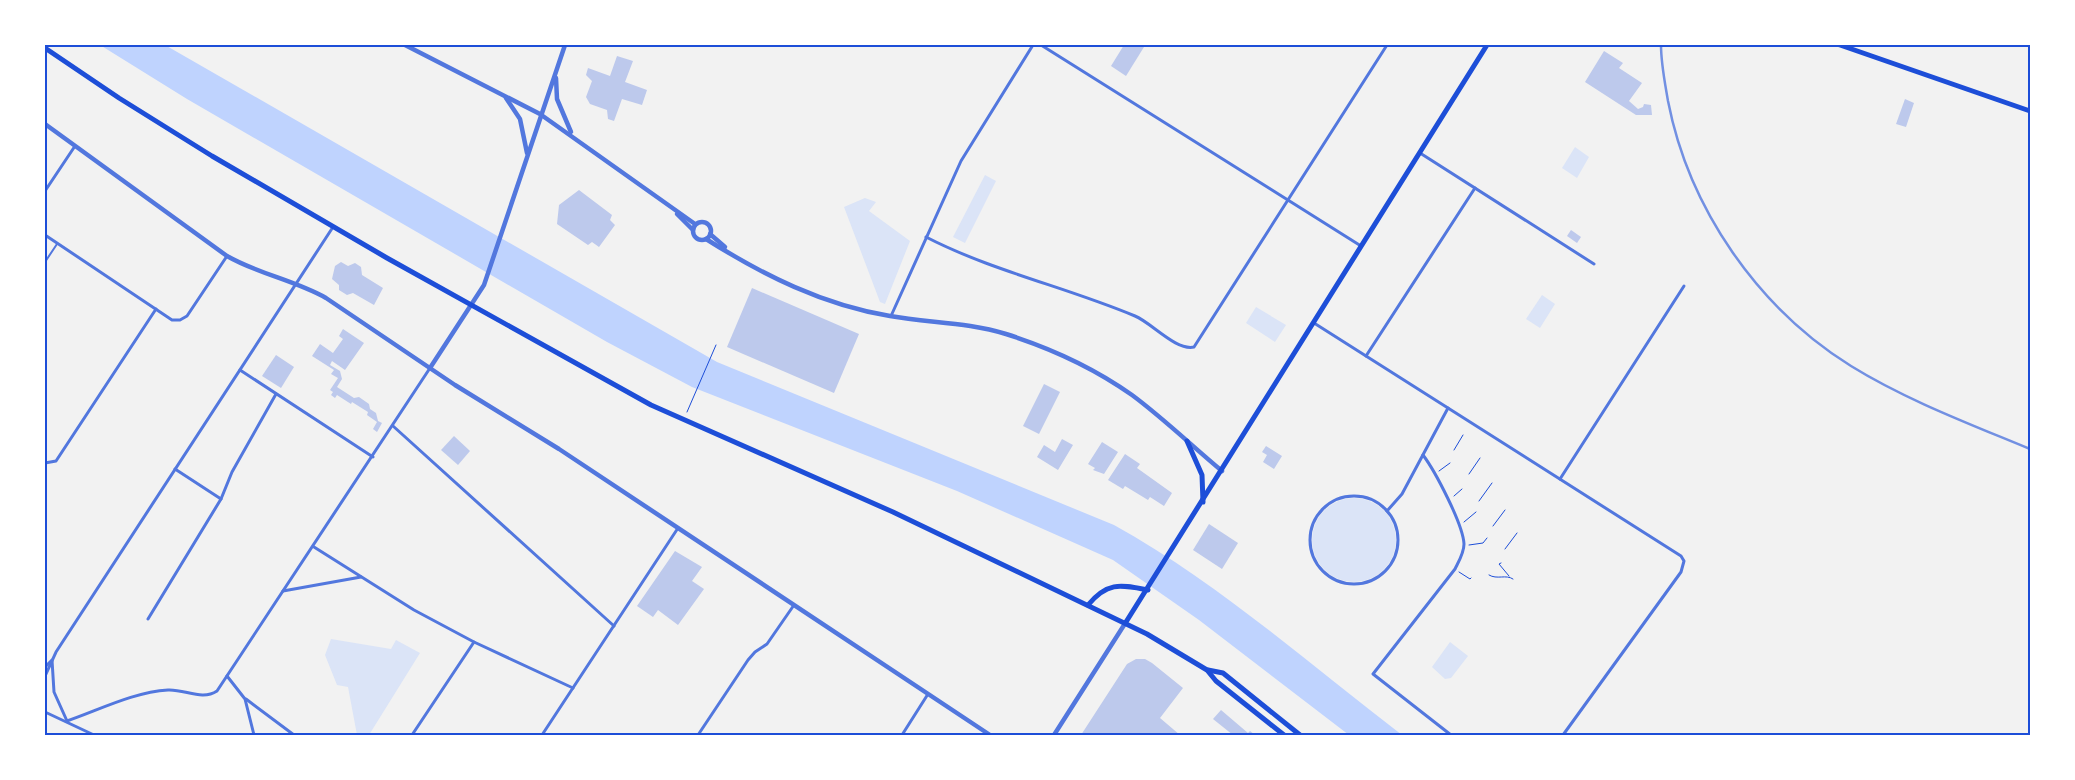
<svg xmlns="http://www.w3.org/2000/svg" width="2075" height="780" viewBox="0 0 2075 780" font-family="Quicksand,sans-serif">
	<rect width="100%" height="100%" fill="#f2f2f2"/>
	<g fill="#dbe4f7">
		<path d="M1575,147L1589,157L1577,178L1562,168Z"/>
		<path d="M985,175L996,181L965,243L953,237Z"/>
		<path d="M865,198L876,202L869,211L910,241L885,304L880,302L844,207Z"/>
		<path d="M1542,295L1555,304L1540,328L1526,319Z"/>
		<path d="M1256,307L1286,325L1275,342L1246,323Z"/>
		<circle cx="1354" cy="540" r="42"/>
		<path d="M331,639L391,649L396,640L420,653L369,735H357L348,687L337,685L325,655Z"/>
		<path d="M1450,642L1468,656L1451,678L1445,679L1432,667Z"/>
	</g>
	<path fill="#bfd3fe" d="M100,45H165L717,362L1114,525C1217,582 1308,663 1402,735H1349L1199,620L1113,560L957,491L692,387L607,342L187,99Z"/>
	<g fill="#bdc9ec">
		<path d="M1124,45L1144,47L1126,76L1111,66Z"/>
		<path d="M1604,51L1623,63L1619,68L1642,83L1629,101L1638,109L1643,107L1644,104L1651,105L1652,115H1636L1585,82Z"/>
		<path d="M617,56L633,61L625,82L647,90L642,105L622,99L614,121L608,119L607,110L590,104L586,97L592,81L586,75L588,68L610,76Z"/>
		<path d="M1905,99L1914,103L1906,127L1896,124Z"/>
		<path d="M579,190L612,215L610,220L615,225L599,247L592,242L588,245L557,224L559,205Z"/>
		<path d="M1571,230L1581,237L1577,243L1567,236Z"/>
		<path d="M341,262L348,266L355,263L361,267L362,275L383,288L374,305L353,293L347,295L339,290V285L332,279L335,266Z"/>
		<path d="M752,288L859,334L834,393L727,347Z"/>
		<path d="M343,329L364,343L345,370L332,361L330,365L340,371L342,379L337,387L354,398L359,397L369,404L370,409L376,413L378,421L382,423L377,432L373,429L377,422L367,415L368,412L352,402L351,404L337,395L335,398L331,395L333,392L330,390L338,378L331,374L334,370L312,356L320,344L333,353L343,339L339,336Z"/>
		<path d="M276,355L294,367L281,388L262,376Z"/>
		<path d="M1044,384L1060,392L1039,434L1023,426Z"/>
		<path d="M454,436L470,451L458,465L441,450Z"/>
		<path d="M1062,439L1073,445L1058,470L1037,457L1044,445L1055,452Z"/>
		<path d="M1102,442L1118,452L1104,474L1093,470L1095,468L1088,464Z"/>
		<path d="M1266,446L1282,456L1274,469L1263,462L1267,455L1262,452Z"/>
		<path d="M1125,454L1140,464L1137,468L1172,493L1164,506L1150,497L1148,500L1125,486L1123,489L1108,480Z"/>
		<path d="M1209,524L1238,543L1222,569L1193,550Z"/>
		<path d="M675,551L702,567L692,581L704,589L678,625L658,610L653,617L637,606Z"/>
		<path d="M1136,659H1145L1152,663L1183,688L1160,718L1180,735H1081L1127,664Z"/>
		<path d="M1221,710L1248,733L1250,731L1255,735H1233L1213,719Z"/>
	</g>
	<g fill="none" stroke-linecap="round" stroke-linejoin="round">
		<g stroke="#1d4ed8" stroke-width="1">
			<path d="M687,412L716,345"/>
			<path d="M1454,450L1463,435"/>
			<path d="M1439,471L1450,463"/>
			<path d="M1469,474L1480,458"/>
			<path d="M1454,496L1462,489"/>
			<path d="M1479,501L1492,483"/>
			<path d="M1464,522L1476,512"/>
			<path d="M1493,526L1505,510"/>
			<path d="M1469,545L1483,543L1487,538"/>
			<path d="M1505,549L1517,533"/>
			<path d="M1501,563L1499,564L1509,576"/>
			<path d="M1459,572L1470,579L1471,578"/>
			<path d="M1489,575C1497,580 1506,574 1513,579"/>
		</g>
		<path stroke="#5277de" stroke-width="2" d="M45,262L57,244"/>
		<g stroke="#5277de" stroke-width="3">
			<path d="M1041,45L1361,246"/>
			<path d="M1420,153L1594,264"/>
			<path d="M45,191L75,146"/>
			<path d="M45,235L172,320H180L187,316L227,256"/>
			<path d="M926,237C992,271 1066,287 1135,316C1152,323 1176,351 1194,347L1387,45"/>
			<path d="M891,316L961,161L1033,45"/>
			<path d="M1314,323L1681,556L1684,561L1681,572L1563,735"/>
			<path d="M1366,356L1475,188"/>
			<path d="M240,370L373,457"/>
			<path d="M393,426L614,626"/>
			<path d="M1423,455C1435,471 1463,524 1464,544C1464,553 1459,561 1455,569L1373,674L1451,735"/>
			<path d="M45,463L56,461L156,309"/>
			<path d="M1560,479L1684,286"/>
			<circle cx="1354" cy="540" r="44"/>
			<path d="M221,499L232,472L276,394"/>
			<path d="M1387,511L1402,494L1448,408"/>
			<path d="M314,547L414,610L474,642L573,688"/>
			<path d="M283,591L361,577"/>
			<path d="M148,619L221,499L175,469"/>
			<path d="M45,667L52,660L54,692L67,721C99,710 134,692 168,690C185,689 202,701 217,691L430,368"/>
			<path d="M45,676L56,652L333,227"/>
			<path d="M227,676L245,699L254,735"/>
			<path d="M246,699L294,735"/>
			<path d="M45,712L94,735"/>
			<path d="M412,735L474,642"/>
			<path d="M542,735L678,528"/>
			<path d="M698,735L748,660L755,652L767,644L794,605"/>
			<path d="M902,735L928,694"/>
		</g>
		<g stroke="#5277de" stroke-width="4.5">
			<path d="M405,45L540,114L695,224"/>
			<path d="M556,78L557,99L571,132"/>
			<path d="M506,98L520,119L527,153"/>
			<path d="M45,124L227,256C258,274 294,280 326,298L455,385L559,449L990,735"/>
			<path d="M677,214L693,230"/>
			<circle cx="702" cy="231" r="9"/>
			<path d="M710,234L725,247"/>
			<path d="M706,239C763,275 823,305 890,316C929,323 968,322 1006,334C1050,348 1094,368 1132,395C1163,418 1192,446 1222,471"/>
			<path d="M430,368L484,285L565,45"/>
			<path d="M1054,735L1126,622"/>
		</g>
		<g stroke="#1d4ed8" stroke-width="5">
			<path d="M1187,441L1202,475L1203,502"/>
			<path d="M1088,605C1108,581 1121,585 1148,590"/>
			<path d="M1126,622L1487,45"/>
		</g>
		<g stroke="#1d4ed8" stroke-width="5">
			<path d="M1840,45L2030,111"/>
			<path d="M45,48L119,98L212,156L387,258L651,405L893,512L1147,634L1207,670L1216,681L1284,735"/>
			<path d="M1208,670L1223,673L1300,735"/>
		</g>
		<path stroke="#7290e2" stroke-width="2.5" d="M1661,45C1661,64 1665,83 1668,101C1689,209 1758,308 1851,366C1906,400 1970,424 2030,449"/>
	</g>
	<rect width="2075" height="780" fill="none" stroke="#ffffff" stroke-width="92"/>
	<rect x="46" y="46" width="1983" height="688" fill="none" stroke="#1d4ed8" stroke-width="2"/>
</svg>
